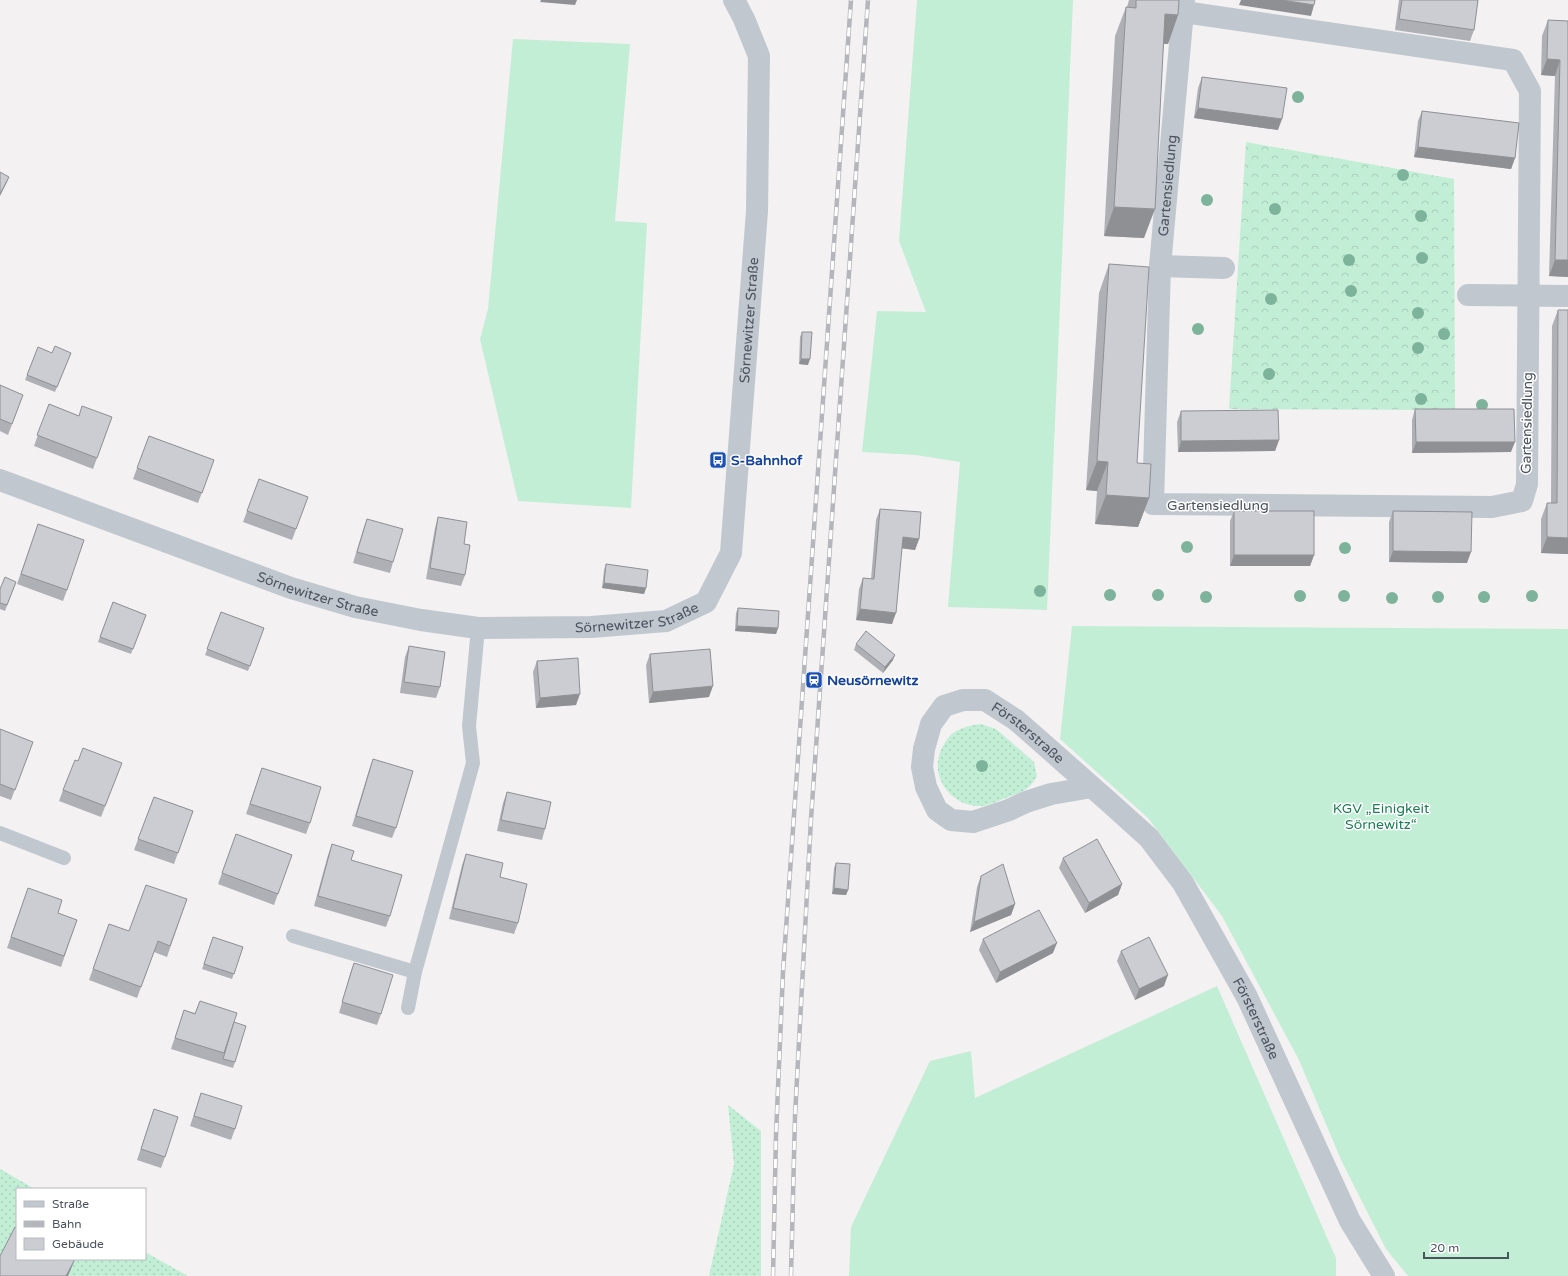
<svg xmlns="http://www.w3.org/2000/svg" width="1568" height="1276" viewBox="0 0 1568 1276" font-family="'Varela Round',sans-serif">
	<defs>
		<pattern id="grass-dots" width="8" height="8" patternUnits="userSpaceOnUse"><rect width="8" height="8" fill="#c2eed6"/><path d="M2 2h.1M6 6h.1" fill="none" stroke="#a8ceba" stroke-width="1.8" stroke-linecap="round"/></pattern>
		<pattern id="forest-crowns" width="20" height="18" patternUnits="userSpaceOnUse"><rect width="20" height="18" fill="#c2eed6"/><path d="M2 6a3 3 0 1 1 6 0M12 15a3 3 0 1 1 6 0" fill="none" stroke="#a8ceba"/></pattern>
	</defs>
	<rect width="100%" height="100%" fill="#f3f1f1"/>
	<g fill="url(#grass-dots)">
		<path d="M981,724L996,729L1034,762L1037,776C1029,791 1021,792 1006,798C999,800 990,805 983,806C950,808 927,774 943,746C946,741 950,734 955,732C963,727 972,725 981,724Z"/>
		<path d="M728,1105L761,1131V1276H709L734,1164Z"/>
		<path d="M0,1169L35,1189H17V1259H145V1252L188,1276H0Z"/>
	</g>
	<path fill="url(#forest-crowns)" d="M1246,142L1454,179L1455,410L1229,409Z"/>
	<g fill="#c2eed6">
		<path d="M917,0H1073L1047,610L948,607L960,462L916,455L862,452L877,311L926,312L899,241Z"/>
		<path d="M513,39L630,44L615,221L647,223L631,508L518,501L480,339L488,309Z"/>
		<path d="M1072,626L1568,629V1276H1408L1386,1249L1342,1162L1299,1060L1222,916L1148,818L1060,739Z"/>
		<path d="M1217,986L1336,1258V1276H849L851,1227L930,1061L971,1051L975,1098Z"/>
	</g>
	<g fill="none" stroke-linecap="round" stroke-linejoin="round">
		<g stroke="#c0c7cf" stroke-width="14">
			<path d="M0,833L64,858"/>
			<path d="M293,936L415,972L473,763L469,726L478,628"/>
			<path d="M408,1008L415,972"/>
		</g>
		<g stroke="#c0c7cf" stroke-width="22">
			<path id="s1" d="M1184,12L1513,60L1530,91L1527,484L1522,501L1492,507L1153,504L1160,266L1184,0"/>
			<path d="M1160,266L1224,268"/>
			<path d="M1468,295L1568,296"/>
			<path id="s2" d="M0,480L291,588L355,607L421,620L478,628L591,627L666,621L706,602L731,553L757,211L759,56L744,19L734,0"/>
			<path id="s3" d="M1092,787L1051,794L1026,802L1009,810L973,822L951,820L937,810L926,787L922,767L924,749L931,724L944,706L963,700H985L1016,720L1040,741L1109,802L1149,838L1183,883L1247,997L1350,1221L1384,1276"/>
		</g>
		<defs>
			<g id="rail">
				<path d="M773,1276L776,1135L783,972L851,0"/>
				<path d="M791,1276L795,1116L811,819L868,0"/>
			</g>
		</defs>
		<use href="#rail" stroke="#b4b6bb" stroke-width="4.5"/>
		<use href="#rail" stroke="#fff" stroke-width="3" stroke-dasharray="9" stroke-linecap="butt"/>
	</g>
	<g fill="#7db29b">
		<circle cx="1298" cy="97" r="6"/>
		<circle cx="1403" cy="175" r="6"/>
		<circle cx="1207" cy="200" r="6"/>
		<circle cx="1275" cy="209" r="6"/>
		<circle cx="1421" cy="216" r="6"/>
		<circle cx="1422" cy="258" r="6"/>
		<circle cx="1349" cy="260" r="6"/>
		<circle cx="1351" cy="291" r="6"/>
		<circle cx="1271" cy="299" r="6"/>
		<circle cx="1418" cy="313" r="6"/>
		<circle cx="1198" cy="329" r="6"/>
		<circle cx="1444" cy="334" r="6"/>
		<circle cx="1418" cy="348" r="6"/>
		<circle cx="1269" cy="374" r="6"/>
		<circle cx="1421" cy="399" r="6"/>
		<circle cx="1482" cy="405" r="6"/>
		<circle cx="1187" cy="547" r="6"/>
		<circle cx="1345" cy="548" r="6"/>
		<circle cx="1040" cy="591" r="6"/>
		<circle cx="1110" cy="595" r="6"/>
		<circle cx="1158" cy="595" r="6"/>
		<circle cx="1300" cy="596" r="6"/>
		<circle cx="1344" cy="596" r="6"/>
		<circle cx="1532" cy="596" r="6"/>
		<circle cx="1206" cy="597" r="6"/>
		<circle cx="1438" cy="597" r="6"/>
		<circle cx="1484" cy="597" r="6"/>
		<circle cx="1392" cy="598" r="6"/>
		<circle cx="982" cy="766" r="6"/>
	</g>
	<g fill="#afb0b5">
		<path d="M1129,0H1179L1178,15L1168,44H1164L1144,238L1104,236L1115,36L1126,7H1127Z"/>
		<path d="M1399,0H1478L1474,30L1470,41L1395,30Z"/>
		<path d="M1548,20L1568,21V277L1549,276L1555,76L1541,75L1542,36Z"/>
		<path d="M1202,77L1278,130L1194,118L1198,88Z"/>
		<path d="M1422,111L1515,158L1511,169L1414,157L1418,121Z"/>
		<path d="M1109,264L1137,463L1149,498L1138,527L1095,524L1097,491L1086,490L1099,293Z"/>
		<path d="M1558,310H1568V554L1541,553V519L1547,503H1551L1552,326Z"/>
		<path d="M802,332L808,365L799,364L800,337Z"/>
		<path d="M38,347L52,353H71L55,392L25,380Z"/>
		<path d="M0,385L19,406L8,435L0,431Z"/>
		<path d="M49,404L79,416L112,417L93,469L34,446Z"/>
		<path d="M1415,409L1511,452L1412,453V420Z"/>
		<path d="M1181,411L1279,440L1275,451L1178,452L1177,422Z"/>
		<path d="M149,436L214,460L198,503L133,479Z"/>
		<path d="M259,479L308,497L292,540L243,522Z"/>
		<path d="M880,509L919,539L915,550L902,548L892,624L856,620L859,589L863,578L871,579L876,520Z"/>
		<path d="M1234,511L1314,555L1310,566H1230V521Z"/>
		<path d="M1393,511L1467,563L1389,562V522Z"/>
		<path d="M438,517L464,544L465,575L461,586L426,579L435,528Z"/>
		<path d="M367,519L393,562L390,573L353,563L363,530Z"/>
		<path d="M38,524L67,590L63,601L17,584Z"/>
		<path d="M606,564L646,588L644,594L602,588L604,570Z"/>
		<path d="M16,582L5,611L0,609V589Z"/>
		<path d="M113,602L146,615L131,654L98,642Z"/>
		<path d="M738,608L778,628L776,634L735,631L736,613Z"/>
		<path d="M221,612L264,628L248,671L205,655Z"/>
		<path d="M856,644L893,660L883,673L854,650Z"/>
		<path d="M409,646L440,687L436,698L400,693L405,657Z"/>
		<path d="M650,654L709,697L649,703L646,665Z"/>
		<path d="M537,661L576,705L536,708L533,672Z"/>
		<path d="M0,729L33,742L11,800L0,796Z"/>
		<path d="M373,759L396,828L392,838L352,826L369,770Z"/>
		<path d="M78,761L122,763L101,817L59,801L63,790Z"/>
		<path d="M262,768L310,823L306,834L246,814Z"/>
		<path d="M507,792L545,829L542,840L497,831L503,803Z"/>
		<path d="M154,797L193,811L174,864L134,850Z"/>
		<path d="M236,834L292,855L274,905L218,884Z"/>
		<path d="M332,844L390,916L386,927L314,906L328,855Z"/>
		<path d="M466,854L500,877L518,923L514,934L449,919L462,865Z"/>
		<path d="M1063,858L1122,884L1118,895L1085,913L1059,868Z"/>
		<path d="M836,863L848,890L846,895L832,894L834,868Z"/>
		<path d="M981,876L1015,904L1011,915L970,932L977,887Z"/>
		<path d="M28,888L58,913L77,920L61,967L7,948Z"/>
		<path d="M187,899L167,957L154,952L137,998L89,980L109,924L129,931Z"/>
		<path d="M213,937L243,947L232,979L202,969Z"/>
		<path d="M983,939L1053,953L996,983L979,950Z"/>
		<path d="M1121,951L1164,986L1135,1000L1117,961Z"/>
		<path d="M354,963L381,1014L377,1025L339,1013L350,974Z"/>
		<path d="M200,1001L234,1022L235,1062L233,1068L171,1049L184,1010L195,1013Z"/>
		<path d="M201,1093L235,1129L231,1140L190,1126Z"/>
		<path d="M154,1109L165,1157L161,1168L137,1160Z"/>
	</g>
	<g fill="#8e9094">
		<path d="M541,0H577L575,5L540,2Z"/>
		<path d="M1241,0H1281L1314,5L1311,16L1239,5Z"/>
		<path d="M1165,14L1178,15L1168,44L1155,43Z"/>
		<path d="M1547,59L1560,60L1555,76L1541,75Z"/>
		<path d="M1198,108L1282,119L1278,130L1194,118Z"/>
		<path d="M1418,147L1515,158L1511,169L1414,157Z"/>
		<path d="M9,177L7,182L0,196V194Z"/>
		<path d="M1114,207L1155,209L1144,238L1104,236Z"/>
		<path d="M1555,260H1568V277L1549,276Z"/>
		<path d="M801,359H810L808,365L799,364Z"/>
		<path d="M1279,440L1275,451L1178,452L1181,441Z"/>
		<path d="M1416,442H1515L1511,452L1412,453Z"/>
		<path d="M1097,461L1108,462L1097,491L1086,490Z"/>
		<path d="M1106,495L1149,498L1138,527L1095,524Z"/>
		<path d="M903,537L919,539L915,550L899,548Z"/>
		<path d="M1547,537L1568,538V554L1541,553Z"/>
		<path d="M1393,551L1471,552L1467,563L1389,562Z"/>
		<path d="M1234,555H1314L1310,566H1230Z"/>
		<path d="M604,583L646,588L644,594L602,588Z"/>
		<path d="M860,609L896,613L892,624L856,620Z"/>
		<path d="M737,626L778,628L776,634L735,631Z"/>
		<path d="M895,655L893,660L883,673L885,667Z"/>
		<path d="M713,686L709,697L649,703L653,692Z"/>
		<path d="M580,694L576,705L536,708L540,698Z"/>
		<path d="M1122,884L1118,895L1085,913L1089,903Z"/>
		<path d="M834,888L848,890L846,895L832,894Z"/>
		<path d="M1015,904L1011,915L970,932L974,922Z"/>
		<path d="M1057,943L1053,953L996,983L1000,972Z"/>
		<path d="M1168,975L1164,986L1135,1000L1139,989Z"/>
		<path d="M75,1259L71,1269L68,1276H66Z"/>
	</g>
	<g fill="#cbcdd3" stroke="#8e9094">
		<path d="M1136,0H1179L1178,15L1165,14L1155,209L1114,207L1126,7L1136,8Z"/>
		<path d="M1281,0H1315L1314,5Z"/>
		<path d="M1402,0H1478L1474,30L1399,19Z"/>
		<path d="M1548,20L1568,21V260H1555L1560,60L1547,59Z"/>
		<path d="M1202,77L1287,88L1282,119L1198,108Z"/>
		<path d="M1422,111L1519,123L1515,158L1418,147Z"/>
		<path d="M0,172L9,177L0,194Z"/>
		<path d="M1109,264L1149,267L1137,463L1151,464L1149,498L1106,495L1108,462L1097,461Z"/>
		<path d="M1558,310H1568V538L1547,537V503H1557Z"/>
		<path d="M802,332H812L810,359H801Z"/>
		<path d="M55,346L71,353L57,387L27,375L38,347L52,353Z"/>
		<path d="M0,385L23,395L12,424L0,419Z"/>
		<path d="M49,404L79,416L82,406L112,417L97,458L37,435Z"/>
		<path d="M1415,409H1514L1515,442H1416Z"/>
		<path d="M1278,410L1279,440L1181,441V411Z"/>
		<path d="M149,436L214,460L202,493L137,468Z"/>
		<path d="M259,479L308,497L296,529L247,511Z"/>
		<path d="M880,509L921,512L919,539L903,537L896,613L860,609L863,578L874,579Z"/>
		<rect x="1234" y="511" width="80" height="44"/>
		<path d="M1393,511L1472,512L1471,552L1393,551Z"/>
		<path d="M438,517L467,522L464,544L470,545L465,575L430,568Z"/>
		<path d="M367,519L403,529L393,562L357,552Z"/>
		<path d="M38,524L84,540L67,590L21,574Z"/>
		<path d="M606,564L648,570L646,588L604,583Z"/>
		<path d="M5,577L16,582L7,605L0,603V589Z"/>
		<path d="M113,602L146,615L133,649L100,637Z"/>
		<path d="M738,608L779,611L778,628L737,626Z"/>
		<path d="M221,612L264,628L250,666L207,649Z"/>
		<path d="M866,631L895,655L885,667L856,644Z"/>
		<path d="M409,646L445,652L440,687L404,682Z"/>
		<path d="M710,649L713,686L653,692L650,654Z"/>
		<path d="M578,658L580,694L540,698L537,661Z"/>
		<path d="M0,729L33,742L15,790L0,784Z"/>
		<path d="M83,748L122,763L105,806L63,790L75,760L78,761Z"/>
		<path d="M373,759L413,771L396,828L356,816Z"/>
		<path d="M262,768L321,787L310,823L250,804Z"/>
		<path d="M507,792L551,802L545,829L501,820Z"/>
		<path d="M154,797L193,811L178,853L138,839Z"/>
		<path d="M236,834L292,855L278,894L222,873Z"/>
		<path d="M1097,839L1122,884L1089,903L1063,858Z"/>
		<path d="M332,844L354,851L351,860L402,875L390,916L318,896Z"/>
		<path d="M466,854L503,863L500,877L527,884L518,923L453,908Z"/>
		<path d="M836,863L850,864L848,890L834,888Z"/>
		<path d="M1003,864L1015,904L974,922L981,876Z"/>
		<path d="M146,885L187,899L170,946L158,941L141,987L93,969L109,924L129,931Z"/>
		<path d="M28,888L62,900L58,913L77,920L64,956L11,937Z"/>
		<path d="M1039,910L1057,943L1000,972L983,939Z"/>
		<path d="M213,937L243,947L234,974L204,964Z"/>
		<path d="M1149,937L1168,975L1139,989L1121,951Z"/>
		<path d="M354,963L393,975L381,1014L342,1002Z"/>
		<path d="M200,1001L237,1013L224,1053L175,1038L184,1010L195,1014Z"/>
		<path d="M234,1022L246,1026L235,1062L223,1059Z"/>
		<path d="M201,1093L242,1106L235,1129L194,1116Z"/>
		<path d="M154,1109L178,1117L165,1157L141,1149Z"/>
		<path d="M15,1227L17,1228V1259H75L66,1276H0V1256Z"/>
	</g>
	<defs>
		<symbol id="bus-square" viewBox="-11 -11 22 22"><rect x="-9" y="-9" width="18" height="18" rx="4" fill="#1a4fb4" stroke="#fff"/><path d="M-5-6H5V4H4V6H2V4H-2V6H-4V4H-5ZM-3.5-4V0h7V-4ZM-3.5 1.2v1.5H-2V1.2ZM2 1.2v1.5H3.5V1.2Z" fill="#fff"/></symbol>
		<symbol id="station-square" viewBox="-11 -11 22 22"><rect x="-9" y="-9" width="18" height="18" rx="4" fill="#1a4fb4" stroke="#fff"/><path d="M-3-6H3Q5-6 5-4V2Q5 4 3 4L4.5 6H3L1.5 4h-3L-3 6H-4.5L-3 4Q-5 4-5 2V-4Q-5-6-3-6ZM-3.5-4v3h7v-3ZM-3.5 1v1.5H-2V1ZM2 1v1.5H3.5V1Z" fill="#fff"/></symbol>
	</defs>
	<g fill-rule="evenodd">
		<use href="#bus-square" x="708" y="450" width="20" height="20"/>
		<use href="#station-square" x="804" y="670" width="20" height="20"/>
	</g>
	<g text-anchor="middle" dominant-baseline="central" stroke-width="3" stroke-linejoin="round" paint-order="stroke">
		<g font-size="14" fill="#4a535e" stroke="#fff">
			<text stroke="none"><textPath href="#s1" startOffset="1467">Gartensiedlung</textPath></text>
			<text stroke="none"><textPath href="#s2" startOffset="1023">Sörnewitzer Straße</textPath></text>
			<text transform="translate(1527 423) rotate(-89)">Gartensiedlung</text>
			<text x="1218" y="505">Gartensiedlung</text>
			<text stroke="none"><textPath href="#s2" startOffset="338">Sörnewitzer Straße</textPath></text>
			<text stroke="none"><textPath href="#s2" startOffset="662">Sörnewitzer Straße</textPath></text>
			<text stroke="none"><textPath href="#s3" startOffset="372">Försterstraße</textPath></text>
			<text stroke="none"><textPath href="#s3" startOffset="743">Försterstraße</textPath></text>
		</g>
		<g font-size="14" font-weight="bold" fill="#164399" stroke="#fff" text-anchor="start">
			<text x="731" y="460">S-Bahnhof</text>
			<text x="827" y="680">Neusörnewitz</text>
		</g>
		<g font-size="14" fill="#1c7e54" stroke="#fff">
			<text x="1381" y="808">KGV „Einigkeit<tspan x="1381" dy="16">Sörnewitz“</tspan></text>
		</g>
	</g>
	<rect x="16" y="1188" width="130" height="72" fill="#ffffff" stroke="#b7babf"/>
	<rect x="24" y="1201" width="20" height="6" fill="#c0c7cf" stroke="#b7babf"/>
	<text x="52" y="1208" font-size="12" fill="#4a535e">Straße</text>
	<rect x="24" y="1221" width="20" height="6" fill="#b4b6bb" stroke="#b7babf"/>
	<text x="52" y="1228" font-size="12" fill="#4a535e">Bahn</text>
	<rect x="24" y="1238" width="20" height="12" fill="#cbcdd3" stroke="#b7babf"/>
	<text x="52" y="1248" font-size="12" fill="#4a535e">Gebäude</text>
	<path d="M1424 1252v6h84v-6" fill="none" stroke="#4a535e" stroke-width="2"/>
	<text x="1430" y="1252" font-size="12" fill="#4a535e" stroke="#ffffff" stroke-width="3" paint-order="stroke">20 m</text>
</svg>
